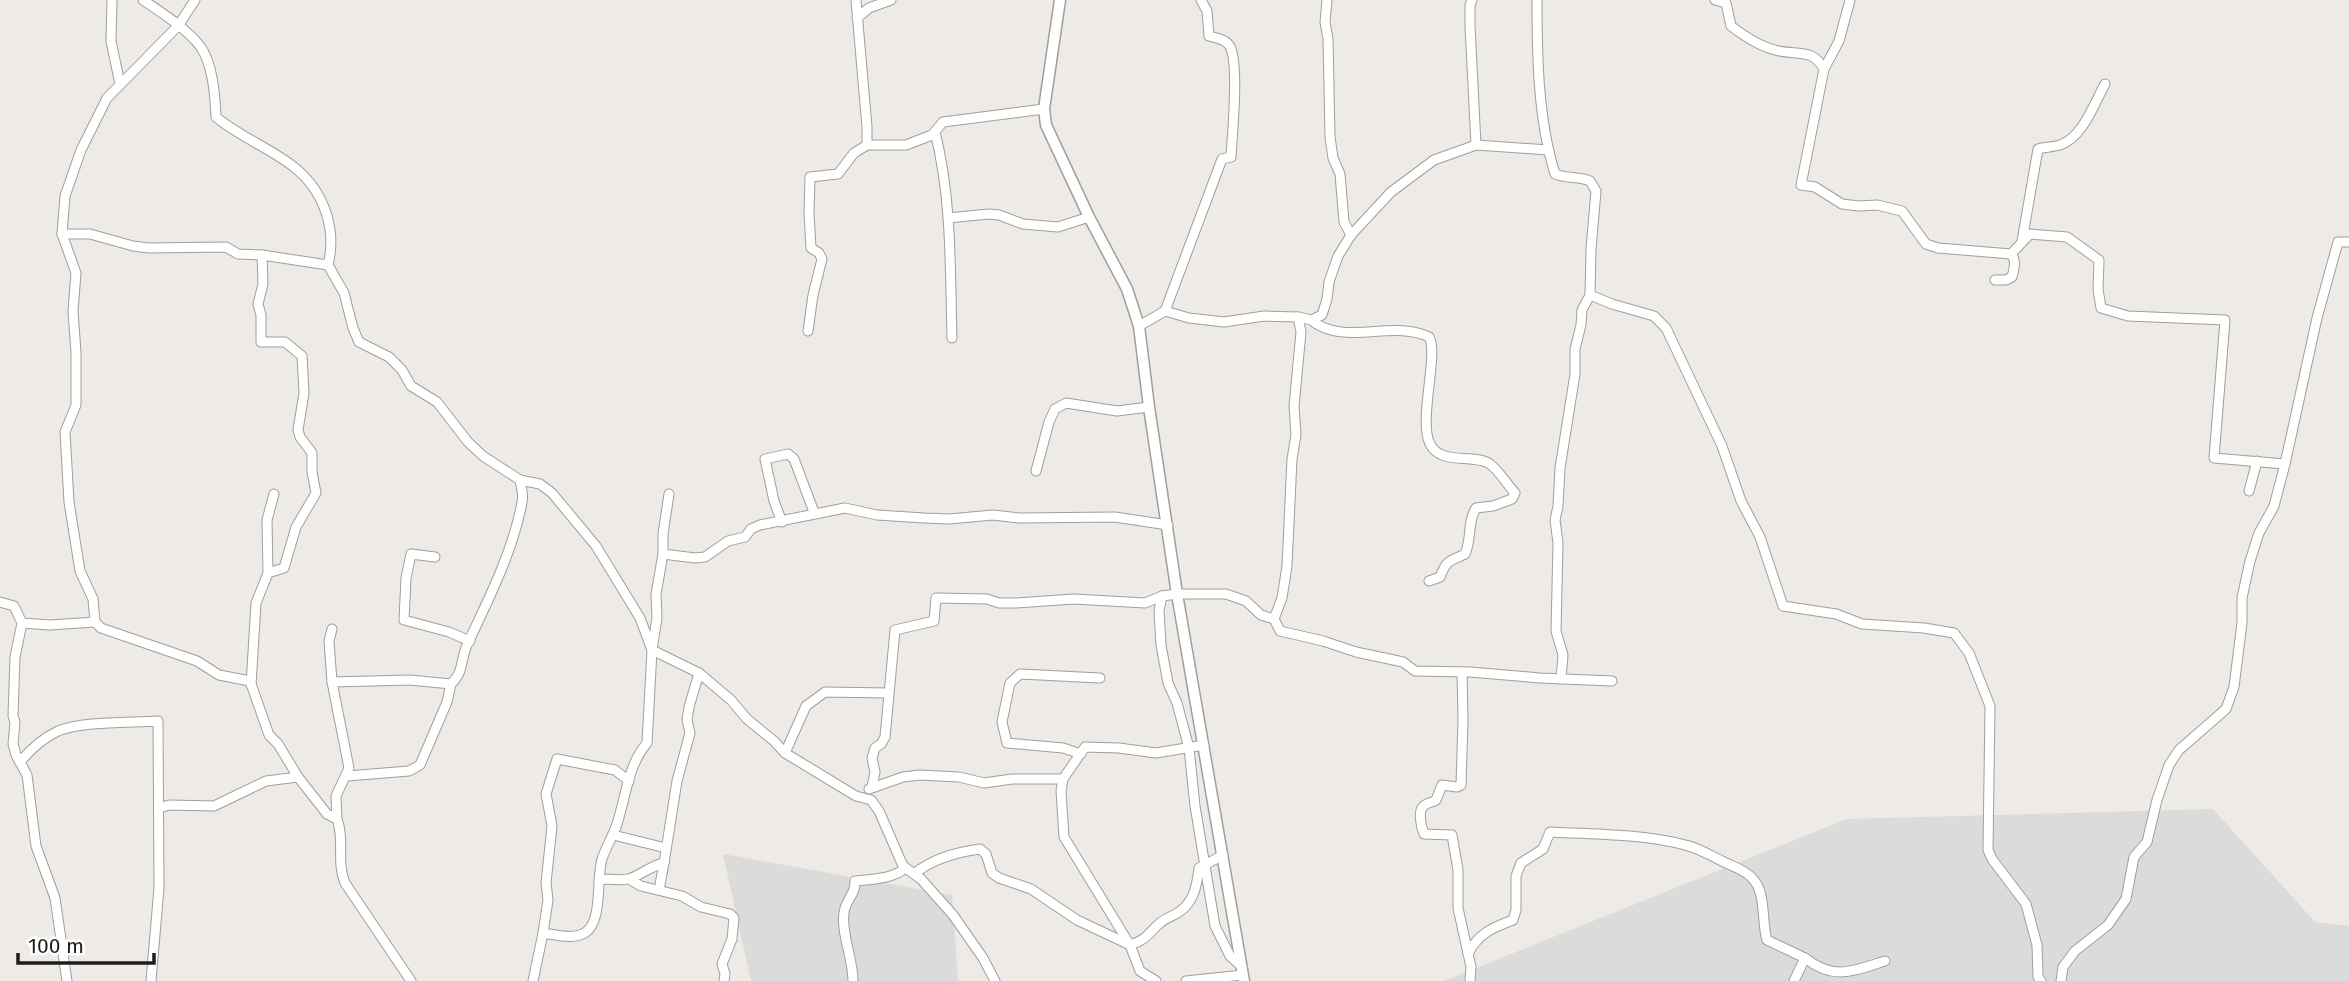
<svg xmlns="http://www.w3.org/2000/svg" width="2349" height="981" viewBox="0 0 2349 981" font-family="'Fira Sans',sans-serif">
	<rect width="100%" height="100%" fill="#eeeae5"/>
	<g fill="#dcdbdb">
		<path d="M2213,809L2315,922L2349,926V981H1444L1847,819Z"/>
		<path d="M723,854L952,895L958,981H751Z"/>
	</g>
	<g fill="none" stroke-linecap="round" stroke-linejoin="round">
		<defs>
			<g id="minor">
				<path d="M112,0L111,41L120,84"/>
				<path d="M143,0C162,13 186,28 200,46C213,64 215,95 216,117C240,137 270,148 294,167C324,191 337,229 328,265"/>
				<path d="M195,0L178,26L107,98L81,150L65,196L62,234L76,273L73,311L76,353V405L65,432L69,502L80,571L93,599L95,622L101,628L197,661L219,675L250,681L269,735L278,744L298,777L327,814L337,819C345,840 336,862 345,883L411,981"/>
				<path d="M856,0L867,127V145"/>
				<path d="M1327,0L1325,22L1328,39L1330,137L1333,158L1340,174L1344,222L1351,235"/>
				<path d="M1472,0L1470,5V26L1476,145"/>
				<path d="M1537,0C1537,57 1538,119 1555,174C1567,179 1579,176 1590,181L1596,191L1591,249L1590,295L1612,304L1654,316L1666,328L1722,446L1741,501L1760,537L1783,606L1836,614L1862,624L1924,628L1954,633L1969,653L1990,706L1988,850L1992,859L2026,904L2037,945L2038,977L2041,981"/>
				<path d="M1715,0L1726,3L1731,26C1744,36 1759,46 1775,50C1795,56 1812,47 1824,69L1801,185L1815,187L1842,204L1859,206L1877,205L1902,211L1926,244L1938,248L2011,254L2030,234L2067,237L2099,260L2098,289L2101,308L2128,316L2225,320L2214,458L2285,464"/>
				<path d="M857,18L869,8L891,0"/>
				<path d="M1824,69L1839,41L1850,0"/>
				<path d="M935,132C952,199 950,269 952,338"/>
				<path d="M948,218L989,214L999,215L1023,224L1058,227L1089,217"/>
				<path d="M62,234H90L133,246L149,248L226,247L238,254L262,255L328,265L344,293L353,328L359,342L389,357L402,370L411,386L437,402L468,442L483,456L520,480L540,484L552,493L596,546L640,618L652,650L699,673L731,700L747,719L774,741L785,753L856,796L871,800L879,811L903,866L921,879L953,915L983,958L995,981"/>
				<path d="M2022,241L2038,149C2045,147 2053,147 2060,145C2083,137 2094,104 2105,84"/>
				<path d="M262,255L263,284L258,304L261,315V342H285L302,356L304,393L298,430L300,437L312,453V472L316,493L296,527L284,568L268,573"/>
				<path d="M1995,280H2006L2012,277C2014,268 2017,261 2011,254"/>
				<path d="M1165,311L1222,159L1231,157C1232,137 1240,59 1229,45C1225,39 1216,38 1209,36L1207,11L1201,0"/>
				<path d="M1311,320C1344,347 1393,319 1429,337C1439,353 1418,421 1430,444C1441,466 1473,453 1490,464C1499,471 1507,484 1515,493L1512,499L1493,506L1476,508C1467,522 1472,539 1465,554C1449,562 1447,559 1440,577L1429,581"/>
				<path d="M1139,326L1165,311L1189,318L1224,322L1264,316L1298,317L1311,320L1322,315L1327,299L1329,282L1338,256L1351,235L1391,192L1434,160L1476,145L1548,150"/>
				<path d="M808,331L813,295L822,259L819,253L811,248L809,213L810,177L838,174L854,153L867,145H906L932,135L943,122L1044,109"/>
				<path d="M1036,471L1049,422L1055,409L1066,403L1117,411L1149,407"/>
				<path d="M2249,491L2257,461"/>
				<path d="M782,522L774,501L765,459L788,454L794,459L814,512"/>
				<path d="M663,554L695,558L705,557L728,541L745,537L751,529L760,525L845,508L877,515L924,518L949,519L993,515L1019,518L1115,517L1168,525"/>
				<path d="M435,557L411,554L406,578L404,620L449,632L470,641"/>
				<path d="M1162,596L1159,611L1161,645L1168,683L1177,703L1189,748L1195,806L1215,926L1230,956L1242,967"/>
				<path d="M0,602L14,606L22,623L50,625L95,622"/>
				<path d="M1274,619L1282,598L1287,566L1292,459L1296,435L1294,406L1301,332L1298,317"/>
				<path d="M22,623L15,657L13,716L15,722L13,744L16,755L27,775L36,846L55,898L67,981"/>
				<path d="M1462,672L1463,720L1461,785L1457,787L1442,785L1436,800C1433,803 1428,802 1425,805C1417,809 1421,827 1424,834L1452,835L1458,870V908L1471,967L1470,981"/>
				<path d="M1561,679L1563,655L1556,631L1558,543L1555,520L1558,506L1560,468L1575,374V349L1581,325L1582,310L1590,295"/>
				<path d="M332,682L329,641L332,629"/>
				<path d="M251,685L256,603L268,573L267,520L274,494"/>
				<path d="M785,753L806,706L825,692L888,693"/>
				<path d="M1081,754L1063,748L1007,743L1002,722L1010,683L1020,674L1100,678"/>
				<path d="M20,762C30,750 43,738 58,731C82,721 131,723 158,721L159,888L151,981"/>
				<path d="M347,776L409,771L420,765L447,702L451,684"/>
				<path d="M872,787L875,772L872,758L875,748L881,744L885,737L895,630L934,621L936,598L987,599L999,603H1016L1074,599L1145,603L1162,596L1177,594H1226L1246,601L1261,615L1274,619L1280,631L1323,641L1356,652L1403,662L1415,671L1470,672L1540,678L1612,681"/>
				<path d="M869,789L903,777L920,775L959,777L984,783L1012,779H1063"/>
				<path d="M159,808L169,805L214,806L266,781L298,777"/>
				<path d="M337,819L336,796L349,768L332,682L410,680L451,684C464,672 460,661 467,645C488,600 513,552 522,502C524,495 521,487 520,480"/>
				<path d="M613,835L666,848"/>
				<path d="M914,874C932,859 957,852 980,849L986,854L992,873L999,878L1031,889L1077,920L1130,945C1147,940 1148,933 1160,923C1166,918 1173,916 1179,912C1194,902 1197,885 1199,868L1223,855"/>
				<path d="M629,879L641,886L682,896L701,907L730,914L734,918L732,939L722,964L725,974L724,981"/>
				<path d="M599,880C609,878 619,881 628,879C638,877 650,866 664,863L677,781L690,733L687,720L689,707L699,673"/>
				<path d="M659,890L664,863"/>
				<path d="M543,933L548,900L546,883L552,826L546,794L557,759L615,770L629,781"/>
				<path d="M1468,954C1478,933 1494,927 1513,920L1516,910V876L1521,863L1543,849L1550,832C1593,834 1644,834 1685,845C1699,848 1711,856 1724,862C1734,867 1745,870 1752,878C1767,893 1761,921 1767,940L1805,958L1794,981"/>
				<path d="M1805,958C1834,981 1853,971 1885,961"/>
				<path d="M533,981L543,933C556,935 575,940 586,932C603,920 596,878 602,859C606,847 613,836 617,824C626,796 628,765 647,743L652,650L657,618L656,594L663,554V534L669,494"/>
				<path d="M853,981C853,958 841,934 844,913C845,900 856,895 855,881C873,879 892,879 906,868"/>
				<path d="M1156,981L1140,971L1130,945L1064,837L1061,791L1063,779L1085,747L1119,748L1156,753L1204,745"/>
				<path d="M1186,981L1243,975"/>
				<path d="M2061,981L2063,967L2075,951L2108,925L2126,899L2134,857L2147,842L2157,800L2169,765L2179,750L2226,709L2234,687L2242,623V598L2250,561L2259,533L2274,506L2285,464L2317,318L2338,242H2349"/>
			</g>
			<path id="tertiary" d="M1060,0L1044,109L1046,125L1089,217L1127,289L1139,326L1149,407L1177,594L1244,981"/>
		</defs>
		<use href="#minor" stroke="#9f9f9f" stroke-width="11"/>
		<use href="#tertiary" stroke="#9f9f9f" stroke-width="13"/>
		<use href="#minor" stroke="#fff" stroke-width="9"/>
		<use href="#tertiary" stroke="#fff" stroke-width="10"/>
	</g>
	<path d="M18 953v10h136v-10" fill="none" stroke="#1e1e1e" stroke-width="3.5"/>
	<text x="28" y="953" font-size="21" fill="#1e1e1e" stroke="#ffffff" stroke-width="5" paint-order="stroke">100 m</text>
</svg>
